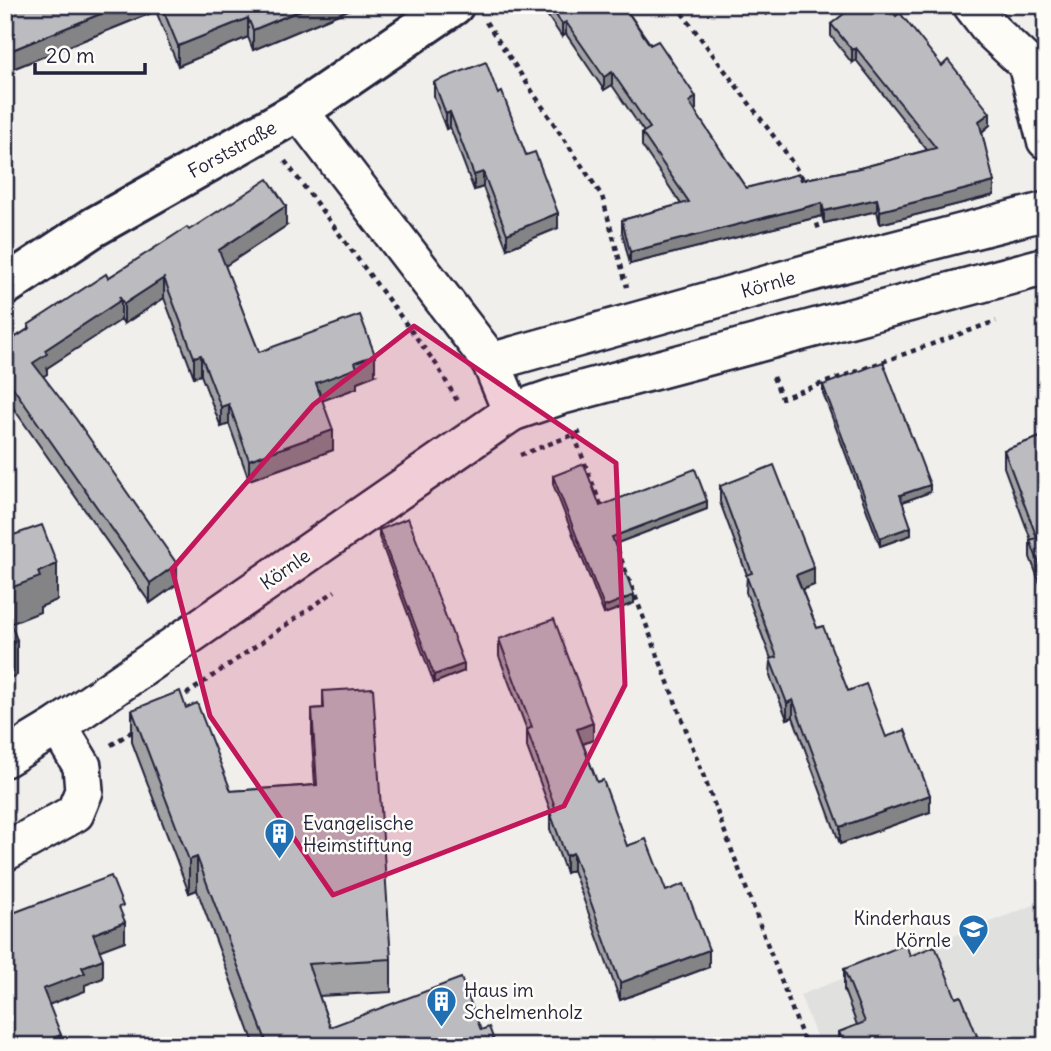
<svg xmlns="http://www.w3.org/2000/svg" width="1051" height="1051" viewBox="0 0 1051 1051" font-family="Delius,sans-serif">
	<rect width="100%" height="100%" fill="#f0efec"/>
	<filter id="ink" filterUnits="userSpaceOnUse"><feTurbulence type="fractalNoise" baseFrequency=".0143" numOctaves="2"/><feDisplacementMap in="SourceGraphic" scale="14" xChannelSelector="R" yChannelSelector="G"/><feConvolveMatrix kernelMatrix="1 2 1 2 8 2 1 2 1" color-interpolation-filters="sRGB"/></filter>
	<g filter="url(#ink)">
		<path fill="#e0e0df" d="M1039,903L1044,916H1046V1046H820L800,995Z"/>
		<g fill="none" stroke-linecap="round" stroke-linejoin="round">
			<defs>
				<g id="minor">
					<path d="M972,5L992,31L1027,64L1046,140"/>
					<path d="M491,362L830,267L1046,211"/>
					<path d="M512,412L559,396L1046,266"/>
					<path d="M5,758L58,726L512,412L491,362L299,111"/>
					<path d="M5,852L75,813L84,791L82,766L58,726"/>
				</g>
				<path id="tertiary" d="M5,286L94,227L299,111L454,5"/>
			</defs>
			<use href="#minor" stroke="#22223b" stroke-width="42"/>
			<use href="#tertiary" stroke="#22223b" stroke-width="44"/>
			<g stroke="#22223b" stroke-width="4.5" stroke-dasharray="5 5" stroke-linecap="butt">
				<path d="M676,5L784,150L805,182"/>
				<path d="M486,22L602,196L627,287"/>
				<path d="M285,161L436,364L459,404"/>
				<path d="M814,214L820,233"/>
				<path d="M773,377L782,398L996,321"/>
				<path d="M574,435L602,508"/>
				<path d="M520,455L584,431"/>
				<path d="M614,540L806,1046"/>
				<path d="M178,700L335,591"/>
				<path d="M111,745L136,729"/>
			</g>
			<use href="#minor" stroke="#fdfcf7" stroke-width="37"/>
			<use href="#tertiary" stroke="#fdfcf7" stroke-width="38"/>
		</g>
		<g fill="#a2a2a5" stroke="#22223b" stroke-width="2">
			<path d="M5,5H360L253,50L248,37L178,66L156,11L5,72Z"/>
			<path d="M543,5H623L696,109L694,111L746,188L801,180L860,168L927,150L856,60L852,63L831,36V24L896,16L990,125L982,132L994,195L880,224L877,211L824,223L822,216L630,264L622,232V220L681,204L642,146V133L644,132L612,85L604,90L566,34L562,37L543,9Z"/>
			<path d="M760,5H781L766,15Z"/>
			<path d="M434,82L498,94L526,155L558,228L507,249L483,187L474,190L450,127L446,129L434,97Z"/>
			<path d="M286,226L225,266L259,352L375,375L357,382V388L322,400L333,450L249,480L229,424L221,427L201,375L194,377L164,298L124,324L121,319L47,368V374L43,376L177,584L150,603L7,399L5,344L28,329V325L189,230Z"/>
			<path d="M823,385L930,492L902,502L911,535L880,546L823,393Z"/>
			<path d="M1046,435V599L1030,557V540H1031L1004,467V450Z"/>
			<path d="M553,476L600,506L707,509L614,544L634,603L604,614L553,484Z"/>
			<path d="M720,486L814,585L802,590L817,628L848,691L886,737L930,812L840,844L793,717L787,719L770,676L771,659L746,592L747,575L720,502Z"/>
			<path d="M379,530L464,671L434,683L379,537Z"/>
			<path d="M499,639L593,740L583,744L597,782L627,846L666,891L709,967L620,1000L573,870L566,873L550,829V812H551L527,747V730L499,656Z"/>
			<path d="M323,691L391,959V992L319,996L330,1027L481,1030L496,1046H255L197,890L189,893L132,742V710L186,708L231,791L315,785L312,741V709L323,708Z"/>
			<path d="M910,956L956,998L977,1046H839V1032L857,1025L844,990V969Z"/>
		</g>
		<g fill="#848486" stroke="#22223b" stroke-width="2">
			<path d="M122,5H156V11L5,72V53Z"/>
			<path d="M313,5H360L253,50V30Z"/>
			<path d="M766,5H781L766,15Z"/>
			<path d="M248,18V37L178,66V46Z"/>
			<path d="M566,22V34L562,37V24Z"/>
			<path d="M856,48V60L852,63V50Z"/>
			<path d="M612,72V85L604,90V77Z"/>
			<path d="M696,97V109L689,115V102Z"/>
			<path d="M450,112V127L446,129V114Z"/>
			<path d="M990,113V125L979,134V121Z"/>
			<path d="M483,172V187L474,190V175Z"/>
			<path d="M994,182V195L880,224V211Z"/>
			<path d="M877,199V211L824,223V211Z"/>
			<path d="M822,203V216L630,264V252Z"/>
			<path d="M286,206V226L219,270V250Z"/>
			<path d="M558,213V228L507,249V234Z"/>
			<path d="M164,278V298L124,324V304Z"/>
			<path d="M121,300V320L47,368V374L33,383V363L45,350Z"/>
			<path d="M201,355V375L194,377V357Z"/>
			<path d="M375,355V375L357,382V388L316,403V383L355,362Z"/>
			<path d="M7,379V399L5,401V381Z"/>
			<path d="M229,404V424L221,427V407Z"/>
			<path d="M333,430V450L249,480V460Z"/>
			<path d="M930,485V492L900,503V495Z"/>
			<path d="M707,501V509L612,545V537Z"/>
			<path d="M911,527V535L880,546V538Z"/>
			<path d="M57,564V600L40,607V612L5,626V590L38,572Z"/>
			<path d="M177,564V584L150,603V583Z"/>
			<path d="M814,568V585L796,592V575Z"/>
			<path d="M634,595V603L604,614V607Z"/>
			<path d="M17,640V675L5,680V644Z"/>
			<path d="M464,664V671L434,683V675Z"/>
			<path d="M793,700V717L787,719V703Z"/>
			<path d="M593,723V740L577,746V729Z"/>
			<path d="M930,795V812L840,844V827Z"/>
			<path d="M573,853V870L566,873V856Z"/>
			<path d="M197,857V890L189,893V860Z"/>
			<path d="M125,922V941L93,953V934Z"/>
			<path d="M709,950V967L620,1000V983Z"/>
			<path d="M103,959V978L85,985V991L43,1007V989L82,967Z"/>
			<path d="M61,1035V1046H32Z"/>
			<path d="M977,1036V1046H952Z"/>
		</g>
		<g fill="#bcbcc0" stroke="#22223b" stroke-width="2">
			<path d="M5,5H122L5,53Z"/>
			<path d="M161,5H313L253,30L248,18L178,46Z"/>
			<path d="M549,5H623L650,45L658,41L696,97L689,102L746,188L799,174L801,180L860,168L936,148L856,48L852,50L831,24L855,5H888L896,16L900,13L942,66L948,60L990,113L979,121L994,182L880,211L877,199L824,211L822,203L630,252L622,220L689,202L642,133L650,128L612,72L604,77L566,22L562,24Z"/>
			<path d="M486,62L498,94L502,92L526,155L535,152L558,213L507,234L483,172L474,175L450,112L446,114L434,82Z"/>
			<path d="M268,179L286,206L219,250L259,352L360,315L375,355L355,362L357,368L316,383L333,430L249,460L229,404L221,407L201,355L194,357L164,278L124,304L119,296L121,300L45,350L47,354L33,363L76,419L177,564L150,583L7,379L5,381V344L30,328L28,325L106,274L108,278L187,227L189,230Z"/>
			<path d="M883,362L930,485L900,495L911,527L880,538L823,385Z"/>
			<path d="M1046,435V582L1030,540L1037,538L1004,450Z"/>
			<path d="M584,464L600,506L695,469L707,501L612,537L634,595L604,607L553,476Z"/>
			<path d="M774,465L814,568L796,575L817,628L823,626L848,691L866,684L886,737L905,730L930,795L840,827L793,700L787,703L770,659L777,657L746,575L752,573L720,486Z"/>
			<path d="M408,518L464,664L434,675L379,530Z"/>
			<path d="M42,525L57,564L38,572L40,577L5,590V538Z"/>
			<path d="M5,609L17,640L5,644Z"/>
			<path d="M554,619L593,723L577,729L597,782L603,780L627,846L646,839L666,891L684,884L709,950L620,983L573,853L566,856L550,812L556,810L527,730L532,727L499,639Z"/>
			<path d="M373,688L391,959L308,964L330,1027L461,978L481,1030L489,1027L496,1046H268L197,857L189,860L132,710L180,691L186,708L197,703L231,791L317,785L312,709L324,708L323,691Z"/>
			<path d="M111,876L123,906L119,907L125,922L93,934L103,959L82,967L85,973L43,989L61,1035L32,1046H5V916Z"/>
			<path d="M906,944L910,956L935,946L956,998L961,996L977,1036L952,1046H845L839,1032L865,1022L844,969Z"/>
		</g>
	</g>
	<path fill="#c2185b" fill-opacity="0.2" stroke="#c2185b" stroke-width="5" stroke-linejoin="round" d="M414,326L616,463L625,685L564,806L333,895L210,716L172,569L313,405Z"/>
	<defs>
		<symbol id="building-pin" viewBox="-11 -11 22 30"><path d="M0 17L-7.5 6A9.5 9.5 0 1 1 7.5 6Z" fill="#1f6fb2" stroke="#fdfcf7"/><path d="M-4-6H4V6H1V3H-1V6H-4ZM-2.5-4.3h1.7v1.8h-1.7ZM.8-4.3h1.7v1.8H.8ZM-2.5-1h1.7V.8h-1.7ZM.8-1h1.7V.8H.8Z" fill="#fff"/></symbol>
		<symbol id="school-pin" viewBox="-11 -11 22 30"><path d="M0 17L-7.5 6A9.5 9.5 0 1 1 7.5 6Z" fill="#1f6fb2" stroke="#fdfcf7"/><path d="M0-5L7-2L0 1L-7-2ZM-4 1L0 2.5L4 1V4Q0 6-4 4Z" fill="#fff"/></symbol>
	</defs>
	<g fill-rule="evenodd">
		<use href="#building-pin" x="262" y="816" width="35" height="47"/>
		<use href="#school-pin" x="956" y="912" width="35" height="47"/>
		<use href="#building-pin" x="424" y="984" width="35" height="47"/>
	</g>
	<g text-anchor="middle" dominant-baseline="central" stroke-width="5" stroke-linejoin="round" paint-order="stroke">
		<g font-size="19" fill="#22223b" stroke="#fdfcf7">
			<text transform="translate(232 149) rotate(-29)">Forststraße</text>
			<text transform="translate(768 284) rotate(-16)">Körnle</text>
			<text transform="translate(285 569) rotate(-35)">Körnle</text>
		</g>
		<g font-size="19" fill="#22223b" stroke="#fdfcf7" text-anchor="start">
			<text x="303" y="823">Evangelische<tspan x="303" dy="22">Heimstiftung</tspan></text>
			<text x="951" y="918" text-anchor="end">Kinderhaus<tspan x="951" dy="22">Körnle</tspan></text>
			<text x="464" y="990">Haus im<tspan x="464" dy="22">Schelmenholz</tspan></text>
		</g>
	</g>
	<rect width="1051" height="1051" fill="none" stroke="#fdfcf7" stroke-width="28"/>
	<rect x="14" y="14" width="1023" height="1023" fill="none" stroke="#22223b" stroke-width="2.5" filter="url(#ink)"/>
	<path d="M35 63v10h110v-10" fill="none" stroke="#22223b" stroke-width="3.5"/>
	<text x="46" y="63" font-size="21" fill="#22223b" stroke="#fdfcf7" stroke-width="5" paint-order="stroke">20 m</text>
</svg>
